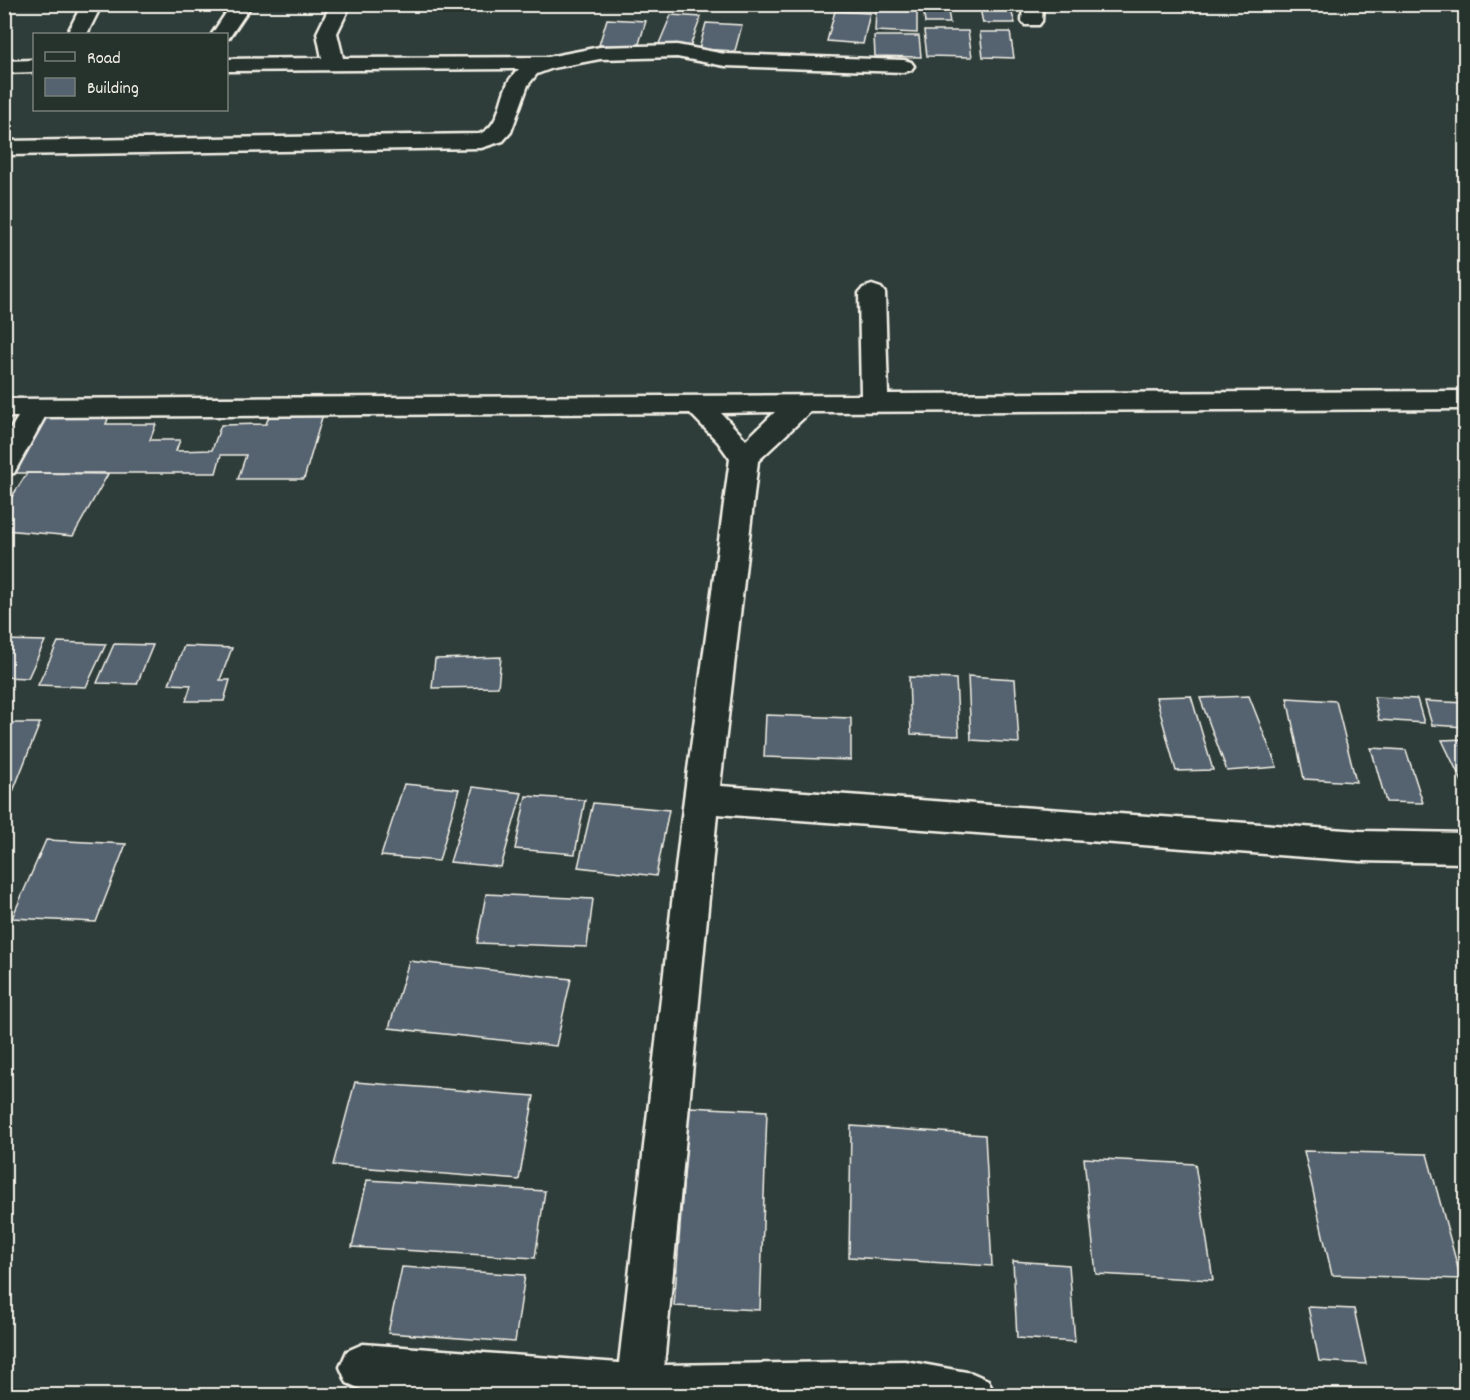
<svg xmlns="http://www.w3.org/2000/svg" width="1470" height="1400" viewBox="0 0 1470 1400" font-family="Dekko,sans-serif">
	<rect width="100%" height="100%" fill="#2f3d3a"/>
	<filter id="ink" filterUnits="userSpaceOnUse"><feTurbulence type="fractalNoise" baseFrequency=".0167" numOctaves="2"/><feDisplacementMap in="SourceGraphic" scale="12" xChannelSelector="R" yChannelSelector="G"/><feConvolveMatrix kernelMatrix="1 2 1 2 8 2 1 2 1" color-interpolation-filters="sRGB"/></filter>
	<g filter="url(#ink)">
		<g fill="#556370" stroke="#f4f1e8" stroke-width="1.5">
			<path d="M923,4H947L950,23H925Z"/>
			<path d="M979,4H1009L1015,23H983Z"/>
			<path d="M876,10L917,11V33L875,31Z"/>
			<path d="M835,11L870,13L863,44L827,41Z"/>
			<path d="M671,15L701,17L689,49L658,46Z"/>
			<path d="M607,19L646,21L638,47L599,45Z"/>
			<path d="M706,23L742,25L735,51L699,49Z"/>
			<path d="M924,31H968L972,57L927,56Z"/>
			<path d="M980,32H1010L1014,58L983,57Z"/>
			<path d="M874,36H919L921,57L875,56Z"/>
			<path d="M111,411L106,424H156L150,440H180L176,451L212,450L221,425L266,424L270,414H323L304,479H238L246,455H221L216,473H14L43,412Z"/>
			<path d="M27,473L108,474L73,536L4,530V509Z"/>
			<path d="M4,640L45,641L28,678L4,677Z"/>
			<path d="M58,642L106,644L86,687L38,685Z"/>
			<path d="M114,644L153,645L137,684L97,683Z"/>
			<path d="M184,646L232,648L220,680H230L224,701H186L191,685L169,684Z"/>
			<path d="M501,657L498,687L432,688L435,659Z"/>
			<path d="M968,676L1015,679L1019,743L971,740Z"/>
			<path d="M909,677L956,679L959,736L911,734Z"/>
			<path d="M1191,696L1213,770L1176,771L1156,697Z"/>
			<path d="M1249,696L1277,767L1227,771L1200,698Z"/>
			<path d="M1374,697L1417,699L1424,723L1379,720Z"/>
			<path d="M1287,698L1336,701L1356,782L1304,779Z"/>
			<path d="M1425,701L1466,703V727L1432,725Z"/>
			<path d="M766,715L851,718V760L764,757Z"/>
			<path d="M4,723H40L12,794H4Z"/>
			<path d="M1466,739V790L1442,740Z"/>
			<path d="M1371,748L1406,750L1423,803L1386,802Z"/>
			<path d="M404,784L459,789L439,861L381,856Z"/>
			<path d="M473,787L522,793L501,867L450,862Z"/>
			<path d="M526,796L585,800L575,854L515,849Z"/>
			<path d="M593,803L669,810L656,876L578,867Z"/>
			<path d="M46,840L126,844L96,922L12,918Z"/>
			<path d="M486,894L593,899L587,947L477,943Z"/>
			<path d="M409,961L571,979L556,1046L389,1028Z"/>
			<path d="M355,1082L534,1096L519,1180L333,1165Z"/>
			<path d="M689,1107L767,1111L760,1310L674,1306Z"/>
			<path d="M851,1126L985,1135L992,1266L849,1257Z"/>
			<path d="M1304,1151L1427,1154L1461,1279L1332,1275Z"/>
			<path d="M1084,1158L1195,1164L1213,1280L1096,1274Z"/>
			<path d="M367,1180L545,1191L535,1258L352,1247Z"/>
			<path d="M1013,1261L1069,1265L1075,1342L1017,1338Z"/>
			<path d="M402,1267L525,1275L515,1342L388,1333Z"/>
			<path d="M1308,1307L1354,1309L1366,1364L1319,1361Z"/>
		</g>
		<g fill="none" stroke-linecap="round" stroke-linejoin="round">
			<defs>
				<g id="minor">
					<path d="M82,4H102L87,34H67Z"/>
					<path d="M232,4H252L229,38L226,39V34H212Z"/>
					<path d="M331,4H351L337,33L343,58L548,57L600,47L677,45L725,54L904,60L911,62L914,66L911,70L904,72L725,66L677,57L600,59L553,68L537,74L528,85L511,132L503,141L481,148L4,155V141L479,134C499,127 499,103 507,85C509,79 514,74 519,69L226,71V59L322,58L317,33Z"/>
					<path d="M1023,4H1043L1042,21L1039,25H1025L1022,21Z"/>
					<path d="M34,60V72L4,73V61Z"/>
					<path d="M872,285L881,288L885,293L888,394L1466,391V409L810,412L758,461L720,786L1360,831L1466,833V863L1360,861L717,814L664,1365L905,1361L972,1373L988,1380L995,1396H436L363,1390L347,1383L340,1367L347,1351L363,1344L619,1363L684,799L730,459L718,442L690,413L45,417L14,473L4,475V440L18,417H4V399L861,395L859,293L863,288ZM775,412L746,440L721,413Z"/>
				</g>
			</defs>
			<use href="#minor" stroke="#f4f1e8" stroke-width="5"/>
			<use href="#minor" fill="#26332d" fill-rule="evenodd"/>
		</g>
	</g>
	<rect width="1470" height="1400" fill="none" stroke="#26332d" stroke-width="24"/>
	<rect x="12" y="12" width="1446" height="1376" fill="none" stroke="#f4f1e8" stroke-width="2" filter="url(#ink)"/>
	<rect x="33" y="33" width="195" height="78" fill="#26332d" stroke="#787f78" stroke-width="1.5"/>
	<rect x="45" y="52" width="30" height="9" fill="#26332d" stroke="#787f78" stroke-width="1.5"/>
	<text x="87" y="63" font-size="18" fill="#f4f1e8">Road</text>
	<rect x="45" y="78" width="30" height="18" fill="#556370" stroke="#787f78" stroke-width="1.5"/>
	<text x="87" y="93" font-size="18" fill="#f4f1e8">Building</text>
</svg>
